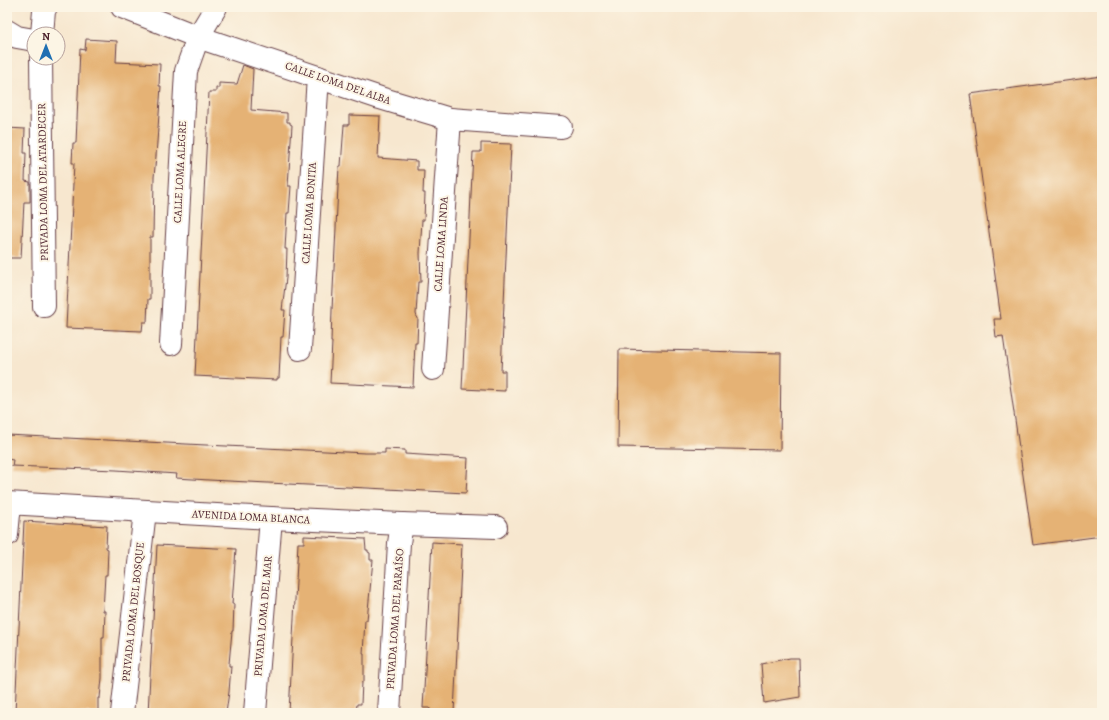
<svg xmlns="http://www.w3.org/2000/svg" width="1109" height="720" viewBox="0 0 1109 720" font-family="Alegreya,serif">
	<rect width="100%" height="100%" fill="#fcf5e5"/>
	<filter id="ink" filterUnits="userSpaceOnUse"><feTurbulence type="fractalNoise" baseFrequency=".025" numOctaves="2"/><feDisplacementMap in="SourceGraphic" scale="8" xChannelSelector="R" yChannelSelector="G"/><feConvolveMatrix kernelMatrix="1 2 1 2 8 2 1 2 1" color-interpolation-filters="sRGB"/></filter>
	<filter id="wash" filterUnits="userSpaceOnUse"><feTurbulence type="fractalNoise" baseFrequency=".012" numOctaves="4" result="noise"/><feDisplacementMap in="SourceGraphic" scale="16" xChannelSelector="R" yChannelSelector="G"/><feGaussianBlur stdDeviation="0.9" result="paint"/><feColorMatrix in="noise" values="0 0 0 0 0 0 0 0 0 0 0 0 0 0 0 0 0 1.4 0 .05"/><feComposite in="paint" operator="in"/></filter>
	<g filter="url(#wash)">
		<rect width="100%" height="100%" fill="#f7e7cf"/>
		<g id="blocks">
			<g fill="#e5b274">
				<path d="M86,39L117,41L116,62L160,64L159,86H161L156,156L154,177L153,237H150V299H148L147,322H143L142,331L66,328L74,163H72L73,143H76L80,49L85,50Z"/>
				<path d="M243,65L253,69L251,110L287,113V122H290V124L292,125L288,186H291L289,213H287L285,249H287L286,278L282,310H285L283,337H281L279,378H277V380L195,376L209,92H216V88H219V83L237,84Z"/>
				<path d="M1102,76V536L1033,545L1003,336L996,337L994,319H1001L970,94Z"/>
				<path d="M349,115L380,116L378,158L417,161V170H424L423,193H425L424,220H422L420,253L421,282H418L416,314L417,317L418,318L417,343H415L413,387L330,383L332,342H331L332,310L339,166H341L344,125H349Z"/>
				<path d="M7,128L25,129L24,153H26L25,181L30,182V202H24L21,258H7Z"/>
				<path d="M481,143L511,144L501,371H505V391L462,389L473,152H481Z"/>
				<path d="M619,349L781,353L780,450L618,447Z"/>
				<path d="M7,435L365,453H385V449L405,450V454L468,458L466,493L209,480L176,478L177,474L116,470L12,466L13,460L7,459Z"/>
				<path d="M24,521L107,526L106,548L108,549L107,575H105L103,611H105L104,637H102V678L100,698H98V713H15Z"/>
				<path d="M304,536L365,539L366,550H368V552L370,553V560H373L367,620H365L363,654H364V682H362L361,704H357L356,713H289L298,543H304Z"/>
				<path d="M432,542L462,544L454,713H429L430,708H423Z"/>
				<path d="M157,545L236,549L232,604H234L233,631H232L229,664V666H231L229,692L226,713H148Z"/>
				<path d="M790,658H799L800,697L764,703L761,664Z"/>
			</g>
		</g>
	</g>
	<g filter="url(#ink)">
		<use href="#blocks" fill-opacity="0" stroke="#643d44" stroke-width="1"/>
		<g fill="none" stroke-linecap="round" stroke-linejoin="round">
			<defs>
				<g id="minor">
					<path d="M122,7L198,37L380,98L450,119L561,127"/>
					<path d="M7,31L17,37L34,40"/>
					<path d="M42,34L44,11L46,7"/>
					<path d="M41,58L44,306"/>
					<path d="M171,344L186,71L198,37L216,7"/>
					<path d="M300,349L318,77"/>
					<path d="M433,369L450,119"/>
					<path d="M7,503L271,518L402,524L496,527"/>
					<path d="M7,535L10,504"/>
					<path d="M122,713L145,511"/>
					<path d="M255,713L271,518"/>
					<path d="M389,713L399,543L402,524"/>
				</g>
			</defs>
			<use href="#minor" stroke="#643d44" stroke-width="24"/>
			<use href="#minor" stroke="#fff" stroke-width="22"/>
		</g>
	</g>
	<g text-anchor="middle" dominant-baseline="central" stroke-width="4" stroke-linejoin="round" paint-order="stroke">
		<g font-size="11" fill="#4a1f2b" stroke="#fcf5e5">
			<text transform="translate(338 83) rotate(19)">CALLE LOMA DEL ALBA</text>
			<text transform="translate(180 172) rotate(-87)">CALLE LOMA ALEGRE</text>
			<text transform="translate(43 182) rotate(-91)">PRIVADA LOMA DEL ATARDECER</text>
			<text transform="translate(309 213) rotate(-86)">CALLE LOMA BONITA</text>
			<text transform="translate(441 244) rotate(-86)">CALLE LOMA LINDA</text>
			<text transform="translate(251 517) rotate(3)">AVENIDA LOMA BLANCA</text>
			<text transform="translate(133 612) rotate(-84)">PRIVADA LOMA DEL BOSQUE</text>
			<text transform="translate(263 616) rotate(-85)">PRIVADA LOMA DEL MAR</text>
			<text transform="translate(395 619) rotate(-86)">PRIVADA LOMA DEL PARAÍSO</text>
		</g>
	</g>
	<rect width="1109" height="720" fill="none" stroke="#fcf5e5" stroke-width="24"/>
	<g transform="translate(46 46)"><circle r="19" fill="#fcf5e5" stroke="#b59f9b"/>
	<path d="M0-3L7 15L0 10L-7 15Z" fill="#1f6fb2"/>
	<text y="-6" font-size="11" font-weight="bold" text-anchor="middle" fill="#4a1f2b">N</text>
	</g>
</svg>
